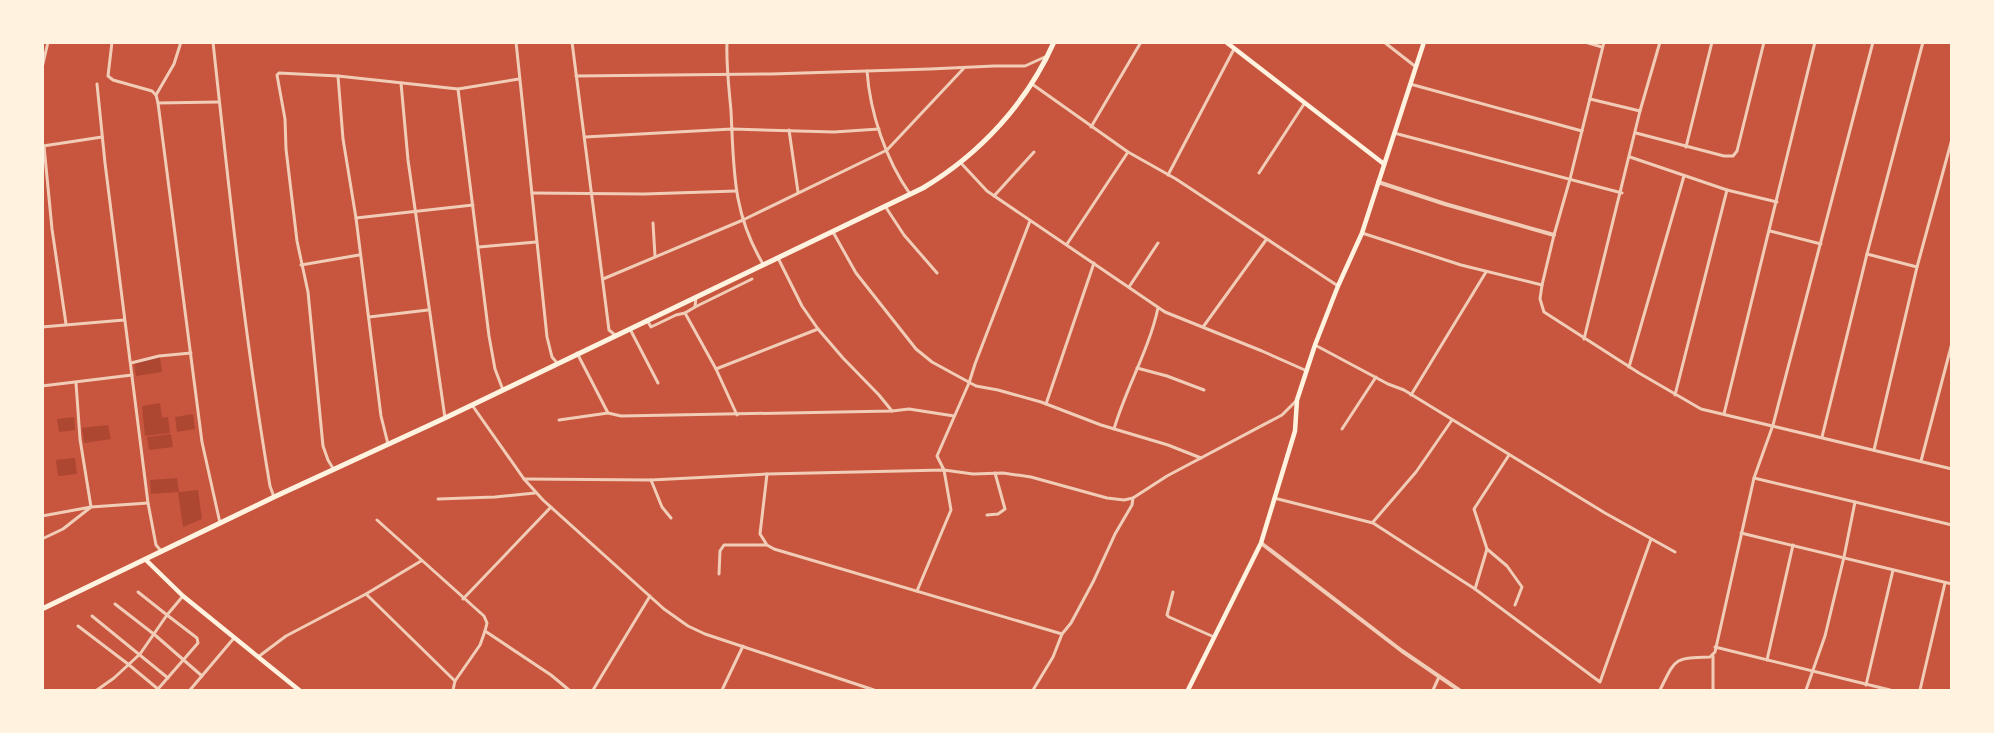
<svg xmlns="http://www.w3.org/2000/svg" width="1994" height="733" viewBox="0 0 1994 733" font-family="Signika,sans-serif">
	<rect width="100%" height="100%" fill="#c8553d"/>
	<g fill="#ae4732">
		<path d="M160,357L162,372L136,376L134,361Z"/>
		<path d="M160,403L162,417L157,418L168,417L170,433L145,436L142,406Z"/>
		<path d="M193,414L195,429L177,432L175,417Z"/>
		<path d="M74,417L75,430L59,432L57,419Z"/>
		<path d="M108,425L111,439L84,443L82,428Z"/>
		<path d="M171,434L173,447L149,450L147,437Z"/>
		<path d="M75,458L77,474L58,476L56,460Z"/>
		<path d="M177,478L179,492L198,490L202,519L183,527L178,492L151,494L150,480Z"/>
	</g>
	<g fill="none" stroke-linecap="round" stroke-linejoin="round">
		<g stroke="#f1ccb7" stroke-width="3">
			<path d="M112,42L108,76L113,80L152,91L156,95L158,103L202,442L220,523"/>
			<path d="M213,42C229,191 245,339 270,486L274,497"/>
			<path d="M516,42L547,337L552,357L558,364"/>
			<path d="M572,42L609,330L615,335"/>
			<path d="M727,42C726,65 729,88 731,111C734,169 732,212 763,264"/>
			<path d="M1384,42L1416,67"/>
			<path d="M1585,42L1602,47"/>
			<path d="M1604,42L1570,179L1554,235L1542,285L1540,299L1544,312L1639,373L1701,409L1952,469"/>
			<path d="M42,68L48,42"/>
			<path d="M867,71C870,113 886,160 910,194"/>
			<path d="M338,76L343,139L356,218L381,416L388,444"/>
			<path d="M576,76L771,74L930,69L994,66H1025L1047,56"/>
			<path d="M401,83L408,160L445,418"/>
			<path d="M97,84L105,163L148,503L156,545L162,552"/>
			<path d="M1032,84L1128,152L1176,179L1338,286"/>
			<path d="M1410,84L1582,131"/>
			<path d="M458,89L519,79"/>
			<path d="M156,95L174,64L181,42"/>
			<path d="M1590,99L1640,111"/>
			<path d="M158,103L219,102"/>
			<path d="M1091,127L1141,42"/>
			<path d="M789,130L798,192"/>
			<path d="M1394,133L1622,193"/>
			<path d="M1636,133L1724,156H1733L1737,151L1764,42"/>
			<path d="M585,137L732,129L834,132L879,129"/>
			<path d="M43,146L102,137"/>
			<path d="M44,146L52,229L66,324"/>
			<path d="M1686,147L1712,42"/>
			<path d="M1630,157L1727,190L1777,202"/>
			<path d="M960,162L987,191L1165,312L1262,351L1307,371"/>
			<path d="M1259,173L1304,104"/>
			<path d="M1168,175L1234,49"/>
			<path d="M532,193L644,194L736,191"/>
			<path d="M994,196L1034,152"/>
			<path d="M885,206L904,235L937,273"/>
			<path d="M356,218L473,205"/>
			<path d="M653,223L655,256"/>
			<path d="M1770,231L1821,244"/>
			<path d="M833,232L856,273L916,349L932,362L976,386L998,390L1041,402L1101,425L1168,445L1201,458"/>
			<path d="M1362,233L1461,265L1542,285"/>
			<path d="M1067,244L1128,152"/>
			<path d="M479,247L536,242"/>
			<path d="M1867,254L1917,267"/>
			<path d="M778,258L802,306L818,329L843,358L879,395L892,411"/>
			<path d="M301,265L359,255"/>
			<path d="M603,279L743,220L887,150L964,68"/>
			<path d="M1129,287L1158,243"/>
			<path d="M695,307L752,279"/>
			<path d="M685,313L695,307L696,297"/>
			<path d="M369,317L428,310"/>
			<path d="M647,320L651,327L676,315L685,313L716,369L737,415"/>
			<path d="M42,327L124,320"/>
			<path d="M1203,327L1266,240"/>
			<path d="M630,329L658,383"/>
			<path d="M1584,339L1640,111L1660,42"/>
			<path d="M1315,345L1388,384L1404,390L1605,513L1675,552"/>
			<path d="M577,353L608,413L621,416L892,411L909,409L954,416"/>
			<path d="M131,363L159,356L191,353"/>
			<path d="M1629,367L1684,176"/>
			<path d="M1137,368L1167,376L1204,390"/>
			<path d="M716,369L818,329"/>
			<path d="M42,386L132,375"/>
			<path d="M1411,395L1486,272"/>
			<path d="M1675,395L1727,190"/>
			<path d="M1046,404L1094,263"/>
			<path d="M472,405L524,479L543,500L664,609L688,626L705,634L874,690"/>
			<path d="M1724,414L1815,42"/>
			<path d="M559,420L608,413"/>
			<path d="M1114,429C1126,388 1149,350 1158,308"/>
			<path d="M1342,429L1376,377"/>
			<path d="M1822,437L1867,254L1923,42"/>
			<path d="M1874,450L1917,267L1952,139"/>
			<path d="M1509,455L1474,509L1487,549L1507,566L1522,587L1515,605"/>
			<path d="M1921,461L1952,343"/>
			<path d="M334,470L328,460L323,446L308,292L297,241L286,149L285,119L277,75L279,73L338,76L458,89L489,336L495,369L503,390"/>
			<path d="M767,474L760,534L767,545L774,549L1062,634"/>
			<path d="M1754,478L1952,525"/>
			<path d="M524,479L651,480L767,474L944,470L973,474L1003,473L1031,477L1107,498L1124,500L1133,498L1167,476L1282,415L1297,400"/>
			<path d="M651,480L662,507L671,518"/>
			<path d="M1274,498L1373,523L1475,589L1600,682L1651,539"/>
			<path d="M438,499L495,497L535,493"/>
			<path d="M987,515L998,514L1005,509L995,473"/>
			<path d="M42,516L91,507L148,503"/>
			<path d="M377,520L484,616L487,623L485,631L551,675L569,690"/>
			<path d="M1373,522L1416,472L1452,420"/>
			<path d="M1741,533L1952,584"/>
			<path d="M42,539L63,529L91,507L80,439L76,383"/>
			<path d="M719,574L720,551L724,545H766"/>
			<path d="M1475,589L1487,549"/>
			<path d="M917,591L951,510L944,470L937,456L969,383L975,364L1030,221"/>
			<path d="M138,592L167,615L183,596"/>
			<path d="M1173,592L1167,615L1169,617L1214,637"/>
			<path d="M366,594L455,681"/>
			<path d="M463,599L551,507"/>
			<path d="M115,604L155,635L202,676"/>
			<path d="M92,616L168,678"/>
			<path d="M78,626L128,664L158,689L198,643L197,638L167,615L140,654L114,678L97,690"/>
			<path d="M1715,647L1890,690"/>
			<path d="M1713,656V690"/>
			<path d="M258,657L286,636L366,594L421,561"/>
			<path d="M1767,660L1793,545"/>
			<path d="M1866,685L1893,570"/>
			<path d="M190,690L234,638"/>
			<path d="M453,690L455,681L480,645L485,631"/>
			<path d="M593,690L650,596"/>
			<path d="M722,690L743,646"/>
			<path d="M1033,690L1053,657L1062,634L1071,623L1093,582L1115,534L1132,505L1133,498"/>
			<path d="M1433,690L1439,677"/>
			<path d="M1660,690C1676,658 1673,658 1710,657L1715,652L1754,478L1773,425L1873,42"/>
			<path d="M1806,690L1825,636L1844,557L1855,502"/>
			<path d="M1920,690L1945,583"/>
		</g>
		<g stroke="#f1ccb7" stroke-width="4">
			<path d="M1378,182L1445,204L1554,235"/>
			<path d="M1261,543L1402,651L1459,690"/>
		</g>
		<g stroke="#fff3e0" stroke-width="4.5">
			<path d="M1226,42L1384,164"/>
			<path d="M146,560L183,596L299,690"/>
			<path d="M1188,690L1261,543L1295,431L1297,400L1315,345L1338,286L1362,233L1424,42"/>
		</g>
		<path stroke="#fff3e0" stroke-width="5" d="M42,609L274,497L445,418L923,188C980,154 1027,103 1054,42"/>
	</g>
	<rect width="1994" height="733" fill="none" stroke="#fff3e0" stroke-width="88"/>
</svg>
